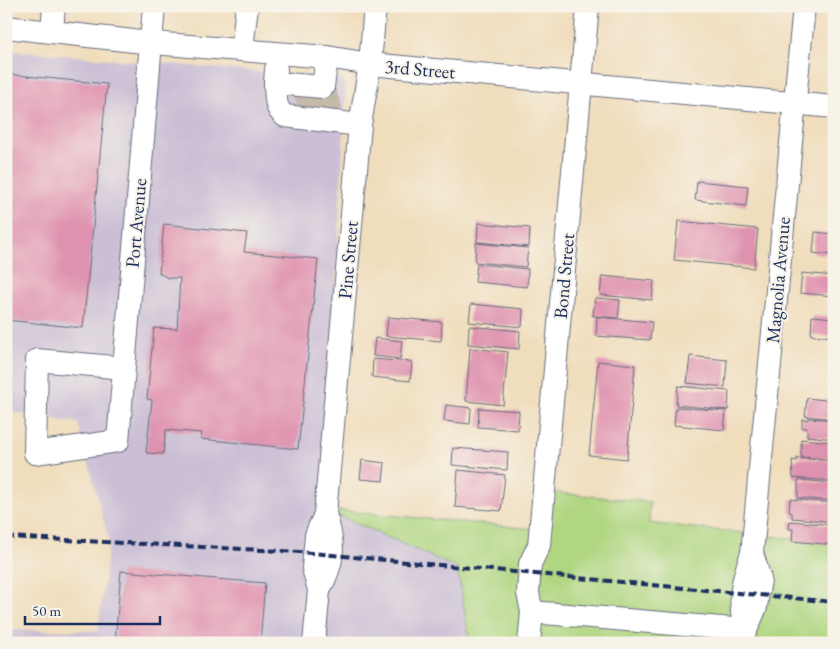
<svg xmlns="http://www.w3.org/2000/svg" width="840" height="649" viewBox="0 0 840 649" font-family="'EB Garamond',serif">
	<rect width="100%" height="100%" fill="#f7f3e8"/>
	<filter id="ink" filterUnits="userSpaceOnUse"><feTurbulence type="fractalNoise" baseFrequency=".02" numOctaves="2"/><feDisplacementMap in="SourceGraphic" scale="10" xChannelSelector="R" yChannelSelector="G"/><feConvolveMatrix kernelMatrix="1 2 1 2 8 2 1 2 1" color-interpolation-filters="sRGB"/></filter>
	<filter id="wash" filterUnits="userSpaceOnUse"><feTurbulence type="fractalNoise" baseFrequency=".0096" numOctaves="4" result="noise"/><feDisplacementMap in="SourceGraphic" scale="20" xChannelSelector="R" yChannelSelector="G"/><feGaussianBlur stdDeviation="1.12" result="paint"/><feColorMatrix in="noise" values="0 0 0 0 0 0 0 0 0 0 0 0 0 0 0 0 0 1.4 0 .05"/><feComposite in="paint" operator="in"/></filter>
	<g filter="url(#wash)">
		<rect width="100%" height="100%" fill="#f0ddbc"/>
		<path fill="#cbbfd5" d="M6,50L342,79L346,88L324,509L457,568L470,643H6V630L98,631L109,541L78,423L6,411Z"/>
		<path fill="#afd680" stroke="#65826f" d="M540,491L650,502L649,523L834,543V643H470L457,568L324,509L536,529Z"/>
		<g id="blocks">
			<g fill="#df92af">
				<path d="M6,74L107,84L83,328L6,320Z"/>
				<path d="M697,181L748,186L746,206L695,200Z"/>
				<path d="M678,221L758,229L754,268L674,260Z"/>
				<path d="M478,223L530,228L529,247L477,242Z"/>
				<path d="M164,224L247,233L244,252L318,259L298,449L201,439L202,433L166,430L163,454L146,453L152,400L147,399L154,328L177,329L180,278H168L159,273Z"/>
				<path d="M815,232L834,234V255L813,253Z"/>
				<path d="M476,243L528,248L526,267L475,262Z"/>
				<path d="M477,264L528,269L527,287L475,282Z"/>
				<path d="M802,273L834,276V296L800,293Z"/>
				<path d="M602,276L654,281L652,300L600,295Z"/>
				<path d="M595,298L620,300L618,318L593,316Z"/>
				<path d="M471,304L523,309L522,327L469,322Z"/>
				<path d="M812,316L834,318V337L811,335Z"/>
				<path d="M388,317L442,322L441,341L386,336Z"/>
				<path d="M597,317L652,322L650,340L596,336Z"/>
				<path d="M469,326L520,331L519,349L468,344Z"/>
				<path d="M375,338L402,341L400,359L373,356Z"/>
				<path d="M470,348L508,352L503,405L466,401Z"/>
				<path d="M690,356L727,360L725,387L687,383Z"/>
				<path d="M373,359L412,362L410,381L372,377Z"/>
				<path d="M598,361L635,365L627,459L589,455Z"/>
				<path d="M678,386L729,391L728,410L676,405Z"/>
				<path d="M807,398L834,401V419L805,416Z"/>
				<path d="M446,405L471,408L470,424L444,421Z"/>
				<path d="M676,407L726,411L724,430L674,425Z"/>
				<path d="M479,408L519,411L518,430L478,427Z"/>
				<path d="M808,418L834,420V439L807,436V428H802V419L808,420Z"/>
				<path d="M801,439L834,442V459L801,457Z"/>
				<path d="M453,448L508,452L507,470L452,465Z"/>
				<path d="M797,458L834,461V481L793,478L792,460L797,461Z"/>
				<path d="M362,460L385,463L383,481L360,479Z"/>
				<path d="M458,470L505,475L501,511L455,507Z"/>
				<path d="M798,480L834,483V501L798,498Z"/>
				<path d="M790,499L834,503V522L792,518V513L789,512Z"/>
				<path d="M790,521L834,525V545L792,541L793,529H789Z"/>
				<path d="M121,571L265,583L260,643H115Z"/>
			</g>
		</g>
	</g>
	<g filter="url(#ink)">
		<use href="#blocks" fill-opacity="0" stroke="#666c7f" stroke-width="1"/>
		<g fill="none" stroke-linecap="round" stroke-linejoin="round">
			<g stroke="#c5baa9" stroke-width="22" stroke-dasharray="22 11" stroke-linecap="butt">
				<path d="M304,90L311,110"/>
				<path d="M325,92L332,112"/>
			</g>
			<defs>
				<g id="minor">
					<path d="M6,27L152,43L327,57L370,64L834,107"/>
					<path d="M52,32L54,6"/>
					<path d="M242,49L247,6"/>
					<path d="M276,69L275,83L323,87L327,57"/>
					<path d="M275,83C276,96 274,108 285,116L360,125"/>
					<path d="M124,368L37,360L35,453L118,441L154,6"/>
					<path d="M319,590C335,562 335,544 325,514"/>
					<path d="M532,612L745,630"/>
					<path d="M745,630C738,598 741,584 752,553L804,6"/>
					<path d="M744,635L756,607L760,579L752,553"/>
					<path d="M314,643L319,590L313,568L316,535L325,514L360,125L370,64L375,6"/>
					<path d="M529,643L532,612L528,593L530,564L539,545L588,6"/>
				</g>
			</defs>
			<use href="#minor" stroke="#666c7f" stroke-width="24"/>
			<use href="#minor" stroke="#fff" stroke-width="22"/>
			<path stroke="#1b2f5e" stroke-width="4" stroke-dasharray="8 4" stroke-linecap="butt" d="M6,537L301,552L834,602"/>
		</g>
	</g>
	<g text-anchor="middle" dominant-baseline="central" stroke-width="4" stroke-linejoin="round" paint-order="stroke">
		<g font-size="19" fill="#1b2f5e" stroke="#f7f3e8">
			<text transform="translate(420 69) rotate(5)">3rd Street</text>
			<text transform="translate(136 223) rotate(-85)">Port Avenue</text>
			<text transform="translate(348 260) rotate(-85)">Pine Street</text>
			<text transform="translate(564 276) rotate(-85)">Bond Street</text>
			<text transform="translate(778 280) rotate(-85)">Magnolia Avenue</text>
		</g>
	</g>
	<rect width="840" height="649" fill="none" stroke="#f7f3e8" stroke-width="25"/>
	<path d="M25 616v8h135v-8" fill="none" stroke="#1b2f5e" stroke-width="2.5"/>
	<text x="32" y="616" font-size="15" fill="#1b2f5e" stroke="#f7f3e8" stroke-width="4" paint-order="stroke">50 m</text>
</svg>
